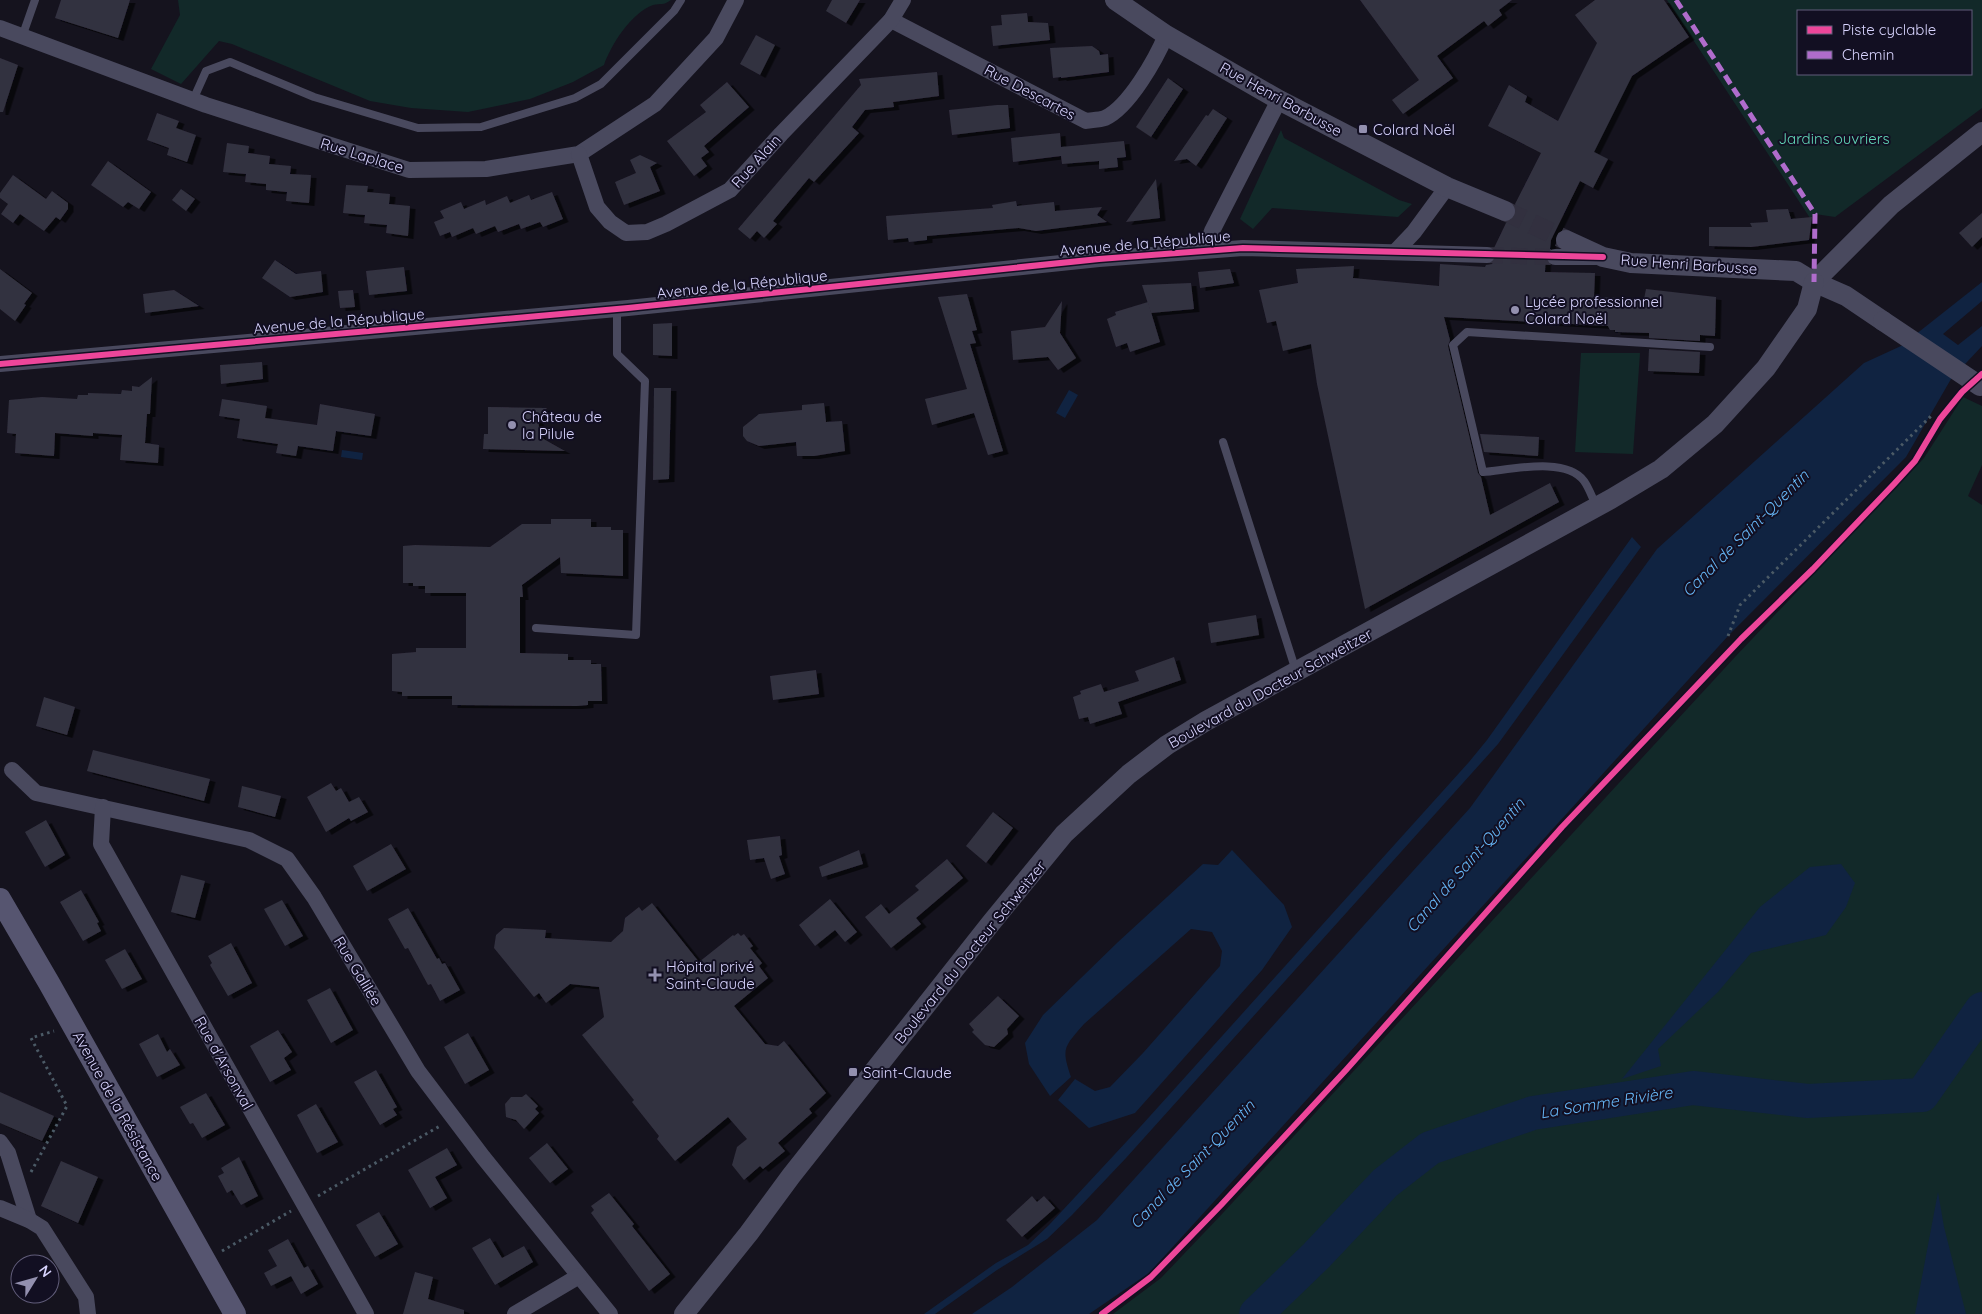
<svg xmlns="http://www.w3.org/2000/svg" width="1982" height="1314" viewBox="0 0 1982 1314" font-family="Quicksand,sans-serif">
	<defs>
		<filter id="shadow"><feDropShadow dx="5.5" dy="3" stdDeviation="0" flood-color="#0009"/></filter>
	</defs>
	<rect width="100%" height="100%" fill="#15131e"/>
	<g fill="#122929" fill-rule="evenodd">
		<path d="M178,0H671C663,6 661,3 653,5C631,13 611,45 604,65L573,82L530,99L468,112L411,108L370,101L232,44L219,41L181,84L151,69L180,15Z"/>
		<path d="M1667,0H1982V108L1835,217L1815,214L1810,218ZM1798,11H1971V74H1798Z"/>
		<path d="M1281,130L1284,138L1399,200L1412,204L1398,217L1272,208L1253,229L1240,219Z"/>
		<path d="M1581,353H1640L1633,454L1575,452Z"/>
		<path d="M1963,397L1982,406V465L1968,496L1982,505V1314H1113L1161,1278L1222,1214L1735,657L1924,458Z"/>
	</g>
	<g fill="#102341">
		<path d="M1982,282V301L1943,334L1958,345L1982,326V346L1951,379L1906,457L1728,636L1149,1273L1089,1314H972L1012,1287L1097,1220L1470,808L1657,549L1864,363L1901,346Z"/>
		<path d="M1069,390L1078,395L1065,418L1056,413Z"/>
		<path d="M342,450L363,453L362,460L341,457Z"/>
		<path d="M1632,537L1641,547L1498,744L1126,1158L1072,1215L1047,1239L997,1270L935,1314H924L996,1263L1028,1245L1049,1225L1141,1126L1469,762L1487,740Z"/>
		<path d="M1232,850L1284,905L1292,927L1262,970L1135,1113L1089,1128L1058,1100L1075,1079L1095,1091L1110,1087L1143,1053L1220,966L1222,951L1212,932L1191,929L1084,1024C1064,1047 1061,1048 1071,1077L1050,1096L1029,1064L1025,1043L1043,1015L1118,942L1203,864L1218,865Z"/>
		<path d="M1841,864L1855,883L1846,907L1826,935L1751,953L1718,992L1658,1049L1661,1066L1622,1079L1760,907L1810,867Z"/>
		<path d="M1938,1192L1944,1227L1966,1314H1915Z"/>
	</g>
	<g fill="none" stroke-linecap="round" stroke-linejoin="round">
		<path stroke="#102341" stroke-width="34" d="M1256,1314L1316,1256L1385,1183L1430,1148L1533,1113L1693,1088L1808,1101L1922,1095L1982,1009"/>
	</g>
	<g fill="#333140" filter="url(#shadow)">
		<path d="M61,0H130L118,38L55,18Z"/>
		<path d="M832,0H860L846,23L826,11Z"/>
		<path d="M1360,0H1512L1499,10L1502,15L1488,26L1484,21L1437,56L1453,78L1403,114L1392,100L1419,80Z"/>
		<path d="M1595,0H1664L1689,37L1632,76L1594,152L1608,159L1593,188L1580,181L1551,240L1550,249L1546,252L1545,272L1595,273L1594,297L1644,299L1646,289L1716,297L1715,336L1700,335V341L1649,338V333L1615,332V330H1610L1608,326L1444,317L1450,340L1448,346L1478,473L1481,477L1490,515L1550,483L1559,502L1365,609L1317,384L1311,344L1283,351L1276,321L1267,323L1259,290L1298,283L1296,269L1354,266L1353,278L1439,286L1440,264L1485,267L1486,265L1492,264L1497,256L1494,248L1506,223L1512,221L1516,216L1517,210L1515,204L1541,153L1488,126L1509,85L1527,96L1525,102L1558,121L1597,43L1575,15Z"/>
		<path d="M1027,13L1028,22L1048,23L1050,40L993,46L991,26L1002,25L1001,15Z"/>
		<path d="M756,35L775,45L760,75L740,64Z"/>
		<path d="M1092,46L1099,51L1100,55L1108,54L1109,72L1061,78V77L1053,78L1050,48Z"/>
		<path d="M0,58L18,65L3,112H0Z"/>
		<path d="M937,72L939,96L893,102L894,107L865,110L852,127L859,133L814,182L809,178L773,221L777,224L764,238L757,231L750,239L738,229L861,85L859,79Z"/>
		<path d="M1168,78L1183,89L1151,137L1136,127Z"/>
		<path d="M727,82L749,107L704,146L709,152L701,158L707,166L694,176L667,141L706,112L700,105Z"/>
		<path d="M997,105H1008L1010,128L952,135L949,110Z"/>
		<path d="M1213,109L1227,118L1201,159L1196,166L1187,159L1174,161L1206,115L1208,116Z"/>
		<path d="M157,113L179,121L176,128L196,135L187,162L167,155L169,148L147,140Z"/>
		<path d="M1060,133L1061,147L1124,141L1126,157L1117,158L1118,167L1099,169V161L1062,164L1061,156L1013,162L1011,138Z"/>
		<path d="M227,143L249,146L248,153L270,156L269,164L291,166L290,174L311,175L309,203L286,201L287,192L266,190V184L245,182L246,174L223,172Z"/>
		<path d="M640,155L657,163L650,167L660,191L624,205L615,182L636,173L630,160Z"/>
		<path d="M108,161L151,192L139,209L128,202L123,207L91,185Z"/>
		<path d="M13,175L46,199L52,191L68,203V209L60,220L56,217L44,231L20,214L13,223L1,214L8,204L0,198V193Z"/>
		<path d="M1156,179L1160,218L1126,222Z"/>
		<path d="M346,185L368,186L367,192L390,194L389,204L410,206L408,236L386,233L387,225L364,223L365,215L343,213Z"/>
		<path d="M181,189L195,199L186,211L172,200Z"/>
		<path d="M552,192L563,219L543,227L540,222L521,229L519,224L498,232L495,226L476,234L473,228L452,237L450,232L440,236L434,222L444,218L440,211L461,202L464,209L485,200L486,205L507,196L510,203L529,195L531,200Z"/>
		<path d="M1016,201L1017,206L1054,202L1055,211L1102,207L1097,215L1107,222L1036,231L1019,228L927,236V240L909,242L908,238L888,240L886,216L993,208L992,205Z"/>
		<path d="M1788,209L1791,219L1812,217L1809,240L1751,247L1709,246V227H1752L1750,223L1768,222L1766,210Z"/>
		<path d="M1982,213V237L1972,247L1959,233Z"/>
		<path d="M275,260L296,274L321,271L323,292L290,297L262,278Z"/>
		<path d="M404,267L407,291L369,295L366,271Z"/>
		<path d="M0,269L32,293L24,304L26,305L15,321L0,309Z"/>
		<path d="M1230,269L1234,283L1200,288L1198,272Z"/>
		<path d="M1191,283L1194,309L1151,313L1142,285Z"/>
		<path d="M174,290L199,306L145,313L143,294Z"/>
		<path d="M353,290L355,307L340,308L338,291Z"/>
		<path d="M967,294L977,330L972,331L976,343L970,344L1003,451L988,455L974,413L932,425L925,399L967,389L938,297Z"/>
		<path d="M1062,301L1060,333L1076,358L1058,370L1048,357L1013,360L1011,331L1045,327Z"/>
		<path d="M1148,302L1160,342L1130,352L1127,343L1116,347L1107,319L1116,315L1115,312Z"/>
		<path d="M672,323V356L653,355V324Z"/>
		<path d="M1649,349L1700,352L1699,373L1648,371Z"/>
		<path d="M262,362L263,379L221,384L220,365Z"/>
		<path d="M152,377L150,414H147L145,443L159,445L158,463L120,460L122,435L93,433V436L55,433L54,456L15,453L16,434L7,433L9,400L42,397L77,399L78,395H88V393L121,394L122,390L132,391V386L139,387Z"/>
		<path d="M654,388H671L669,479L653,480Z"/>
		<path d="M222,399L267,406L265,418L317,425L320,404L375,414L371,436L336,431L333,451L298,446L296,456L276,453L278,444L237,438L240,419L219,416Z"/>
		<path d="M824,403L826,422L842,421L845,451L814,456H797L796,442L759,446L747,441L743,436V427L759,414L802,410V405Z"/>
		<path d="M488,407L547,408L538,418L540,437L565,451L483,449L484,434H488Z"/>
		<path d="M1480,434L1539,437L1538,456L1484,452Z"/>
		<path d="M551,519H591V527H611V530H623V576L561,573L560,557L522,585L523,597H520V653L568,654V660H591V664H601L602,701H588V705L577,706L452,705V696H402V692L392,691V654L416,652V648H466V593H425V586H413V583H403V546L415,545L490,547L522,524H551Z"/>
		<path d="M1256,615L1259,635L1211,643L1208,623Z"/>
		<path d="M1174,657L1181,680L1118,702L1122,714L1090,724L1088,717L1079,719L1073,697L1081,694L1080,691L1101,684L1104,692L1139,681L1135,671Z"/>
		<path d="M816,670L819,694L773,700L770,676Z"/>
		<path d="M44,697L75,707L67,735L36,726Z"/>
		<path d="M93,750L210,779L204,801L87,771Z"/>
		<path d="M331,783L336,791L341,788L349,802L359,797L368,812L351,821L349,818L326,832L307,797Z"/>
		<path d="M242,786L281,796L275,817L238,807Z"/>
		<path d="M993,812L1013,828L986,863L966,846Z"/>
		<path d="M46,820L65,855L45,867L25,832Z"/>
		<path d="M780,836L782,855L779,856L785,874L771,879L764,858L750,860L747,840Z"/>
		<path d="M391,844L406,869L367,891L353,866Z"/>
		<path d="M859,850L863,864L822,877L819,867Z"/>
		<path d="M947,859L963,878L916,918L921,924L891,948L865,917L881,904L889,914L919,890L915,886Z"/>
		<path d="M181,875L205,881L195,918L171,912Z"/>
		<path d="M81,890L99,922L97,923L101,931L83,941L60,902Z"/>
		<path d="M830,899L857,932L845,942L835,930L815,946L799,925Z"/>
		<path d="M282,900L303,936L285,946L264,909Z"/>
		<path d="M652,903L699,962L733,935L734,936L738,933L741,936L744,934L753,946L750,948L762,963L759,966L768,978L734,1006L765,1044L778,1046L784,1041L826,1093L809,1109L812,1113L778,1143L785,1151L763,1169L760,1166L744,1180L732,1165L737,1147L747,1139L728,1117L675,1161L657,1139L659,1136L632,1102L634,1100L582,1035L604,1017L599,987L570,984L546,1003L539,993L534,997L494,948L496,935L504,928L546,930L545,938L611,942L623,931L625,918L639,907L642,911Z"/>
		<path d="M408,908L437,959L439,958L442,964L445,963L460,990L440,1001L431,984L428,985L408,948L405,949L388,919Z"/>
		<path d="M231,943L252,983L228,996L210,965L212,963L208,956Z"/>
		<path d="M125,949L142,979L122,989L105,960Z"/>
		<path d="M330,988L353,1030L331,1043L307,1000Z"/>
		<path d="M998,996L1019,1016L1007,1029L1008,1034L994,1047L985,1045L972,1032L974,1030L969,1024Z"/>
		<path d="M278,1030L292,1052L284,1058L291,1070L270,1082L250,1046Z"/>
		<path d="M468,1033L489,1070L465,1084L444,1047Z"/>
		<path d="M158,1034L167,1052L170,1049L180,1065L157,1077L139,1044Z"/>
		<path d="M376,1070L397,1107L393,1109L397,1115L380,1125L354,1082Z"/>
		<path d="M0,1092L54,1116L42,1141L0,1123Z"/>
		<path d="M206,1093L225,1125L202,1138L193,1123L190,1124L180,1107Z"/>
		<path d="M526,1094L538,1106L535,1109L539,1113L524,1129L516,1120L506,1117L505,1104L511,1097H522Z"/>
		<path d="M316,1104L338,1142L317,1153L297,1115Z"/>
		<path d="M547,1143L568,1169L550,1183L529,1158Z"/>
		<path d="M447,1148L457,1165L435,1177L447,1198L430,1208L408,1170Z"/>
		<path d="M239,1157L258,1196L241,1205L232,1190L227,1193L218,1176L224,1173L221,1168Z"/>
		<path d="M61,1161L98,1177L78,1223L41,1206Z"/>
		<path d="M609,1193L634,1224L632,1226L670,1274L649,1291L591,1213L594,1210L591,1206Z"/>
		<path d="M1032,1196L1037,1202L1044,1196L1055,1208L1022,1237L1006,1220Z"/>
		<path d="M379,1212L398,1244L375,1257L356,1225Z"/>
		<path d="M490,1238L502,1258L524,1246L533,1262L495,1285L472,1248Z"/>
		<path d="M288,1239L304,1268L308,1266L318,1284L301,1294L291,1276L271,1286L264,1273L277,1266L268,1250Z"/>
		<path d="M415,1272L433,1277L428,1299L464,1310V1314H403Z"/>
	</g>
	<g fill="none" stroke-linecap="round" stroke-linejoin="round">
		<path stroke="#32303f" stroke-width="16" stroke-dasharray="16 8" stroke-linecap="butt" d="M1487,255L1555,257"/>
		<path stroke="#32303f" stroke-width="20" stroke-dasharray="20 10" stroke-linecap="butt" d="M1505,211L1566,240"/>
		<g stroke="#4b5a66" stroke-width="3" stroke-dasharray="2.5 4" stroke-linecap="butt">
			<path d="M1728,636L1740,605L1931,416"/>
			<path d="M31,1172L67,1106L31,1038L54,1031"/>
			<path d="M318,1196L440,1126"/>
			<path d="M222,1251L291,1211"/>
		</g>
		<g stroke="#49495e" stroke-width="8">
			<path d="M22,37L35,0"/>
			<path d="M193,100L206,71L230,62L314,97L418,128L481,127L575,98L601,84L674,11L681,0"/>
			<path d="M1223,442L1296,671"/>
			<path d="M1596,505C1592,497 1589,488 1584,481C1566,456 1509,470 1483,472L1453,345L1467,332L1710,347"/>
			<path d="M536,628L636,635L645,381L617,354V309"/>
		</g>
		<g stroke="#49495e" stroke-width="16">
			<path d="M891,20L1086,121C1091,120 1099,120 1105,118C1129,107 1156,59 1166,35"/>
			<path d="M0,28L206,105L409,170L486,169L579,154L655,104L716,38L736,0"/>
			<path d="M579,154L597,207L610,222L626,233L647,232L666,224L730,190L781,134L891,20L903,0"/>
			<path d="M1205,250L1212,231L1279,100"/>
			<path d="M1395,252L1414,232L1447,187"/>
			<path d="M1555,257H1602"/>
			<path d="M0,364L628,308L1099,259L1243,248L1487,255"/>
			<path d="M12,770L36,793L249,840L287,859L314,897L418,1071L483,1157L610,1314"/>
			<path d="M103,807L101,844L366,1314"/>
			<path d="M0,1142L8,1153L29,1220"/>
			<path d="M0,1208L29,1220L42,1228L86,1297L88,1314"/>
			<path d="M515,1314L579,1276"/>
		</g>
		<g stroke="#49495e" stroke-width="20">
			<path d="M1115,0L1166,35L1279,100L1447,187L1505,211"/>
			<path d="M1566,240L1603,257L1631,263L1796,271L1814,282L1846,296L1883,321"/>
			<path d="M1814,282L1891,205L1982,132"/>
			<path d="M684,1314L749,1233L791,1176L991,923L1064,834L1129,774L1167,745L1206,721L1611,499L1661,469L1715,424L1766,368L1807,309L1814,282"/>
		</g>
		<path stroke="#565570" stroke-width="22" d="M0,899L49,983L235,1314"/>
		<path stroke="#49495e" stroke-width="20" d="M1883,321L1980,386"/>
		<path stroke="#b06ccc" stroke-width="5" stroke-dasharray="10 5" stroke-linecap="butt" d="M1676,0L1815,214L1814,282"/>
		<defs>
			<g id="cycleway">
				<path d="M0,364L628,308L1099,259L1243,248L1603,257"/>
				<path d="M1102,1314L1151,1277L1221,1205L1346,1070L1562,827L1741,639L1813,569L1894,484L1915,461L1940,419L1962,392L1982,374"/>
			</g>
		</defs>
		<use href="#cycleway" stroke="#120f22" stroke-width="9"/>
		<use href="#cycleway" stroke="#ed469a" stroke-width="6"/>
	</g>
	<g fill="#9390af" stroke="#120f22" stroke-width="2">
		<rect x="1358" y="124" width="10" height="10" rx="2.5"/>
		<circle cx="1515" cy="310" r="5"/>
		<circle cx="512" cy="425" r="5"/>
		<path d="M652.5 967.5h5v5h5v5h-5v5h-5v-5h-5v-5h5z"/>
		<rect x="848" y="1067" width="10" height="10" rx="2.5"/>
	</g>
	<g text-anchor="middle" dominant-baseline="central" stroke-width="4" stroke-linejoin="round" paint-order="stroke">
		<g font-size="15" fill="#d7d3fd" stroke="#120f22">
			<text transform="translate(1030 92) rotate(28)">Rue Descartes</text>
			<text transform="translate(1281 99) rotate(29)">Rue Henri Barbusse</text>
			<text transform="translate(362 155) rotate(17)">Rue Laplace</text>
			<text transform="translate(756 161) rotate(-48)">Rue Alain</text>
			<text transform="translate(1145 243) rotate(-5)">Avenue de la République</text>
			<text transform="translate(1689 264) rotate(4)">Rue Henri Barbusse</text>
			<text transform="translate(742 284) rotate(-6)">Avenue de la République</text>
			<text transform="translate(339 321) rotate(-5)">Avenue de la République</text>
			<text transform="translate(1270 688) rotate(-29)">Boulevard du Docteur Schweitzer</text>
			<text transform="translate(970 952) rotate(-51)">Boulevard du Docteur Schweitzer</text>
			<text transform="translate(358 971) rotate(59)">Rue Galilée</text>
			<text transform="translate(224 1063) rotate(61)">Rue d'Arsonval</text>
			<text transform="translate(118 1106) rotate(61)">Avenue de la Résistance</text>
		</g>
		<g font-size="15" fill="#d7d3fd" stroke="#120f22" text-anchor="start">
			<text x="1373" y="129">Colard Noël</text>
			<text x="1525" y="301">Lycée professionnel<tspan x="1525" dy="17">Colard Noël</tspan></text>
			<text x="522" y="416">Château de<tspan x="522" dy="17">la Pilule</tspan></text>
			<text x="666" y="966">Hôpital privé<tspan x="666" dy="17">Saint-Claude</tspan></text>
			<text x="863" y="1072">Saint-Claude</text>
		</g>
		<g font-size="15" fill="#62d9b9" stroke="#120f22">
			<text x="1834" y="138">Jardins ouvriers</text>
		</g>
		<g font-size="16" font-style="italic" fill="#66b7f7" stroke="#120f22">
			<text transform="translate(1745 533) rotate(-45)">Canal de Saint-Quentin</text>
			<text transform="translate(1465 865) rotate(-49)">Canal de Saint-Quentin</text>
			<text transform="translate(1606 1102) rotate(-9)">La Somme Rivière</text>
			<text transform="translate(1192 1164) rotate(-46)">Canal de Saint-Quentin</text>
		</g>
	</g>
	<rect x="1797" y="10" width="175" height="65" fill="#120f22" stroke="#615d7a"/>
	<rect x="1807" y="26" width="25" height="8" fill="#ed469a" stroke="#615d7a"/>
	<text x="1842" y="35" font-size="15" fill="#d7d3fd">Piste cyclable</text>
	<rect x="1807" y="51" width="25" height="8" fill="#b06ccc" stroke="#615d7a"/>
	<text x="1842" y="60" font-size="15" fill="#d7d3fd">Chemin</text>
	<g transform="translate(35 1279) rotate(53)"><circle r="24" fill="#120f22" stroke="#615d7a"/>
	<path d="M0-4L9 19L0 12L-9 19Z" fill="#9390af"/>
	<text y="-8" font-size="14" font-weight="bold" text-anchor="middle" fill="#d7d3fd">N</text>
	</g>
</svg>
